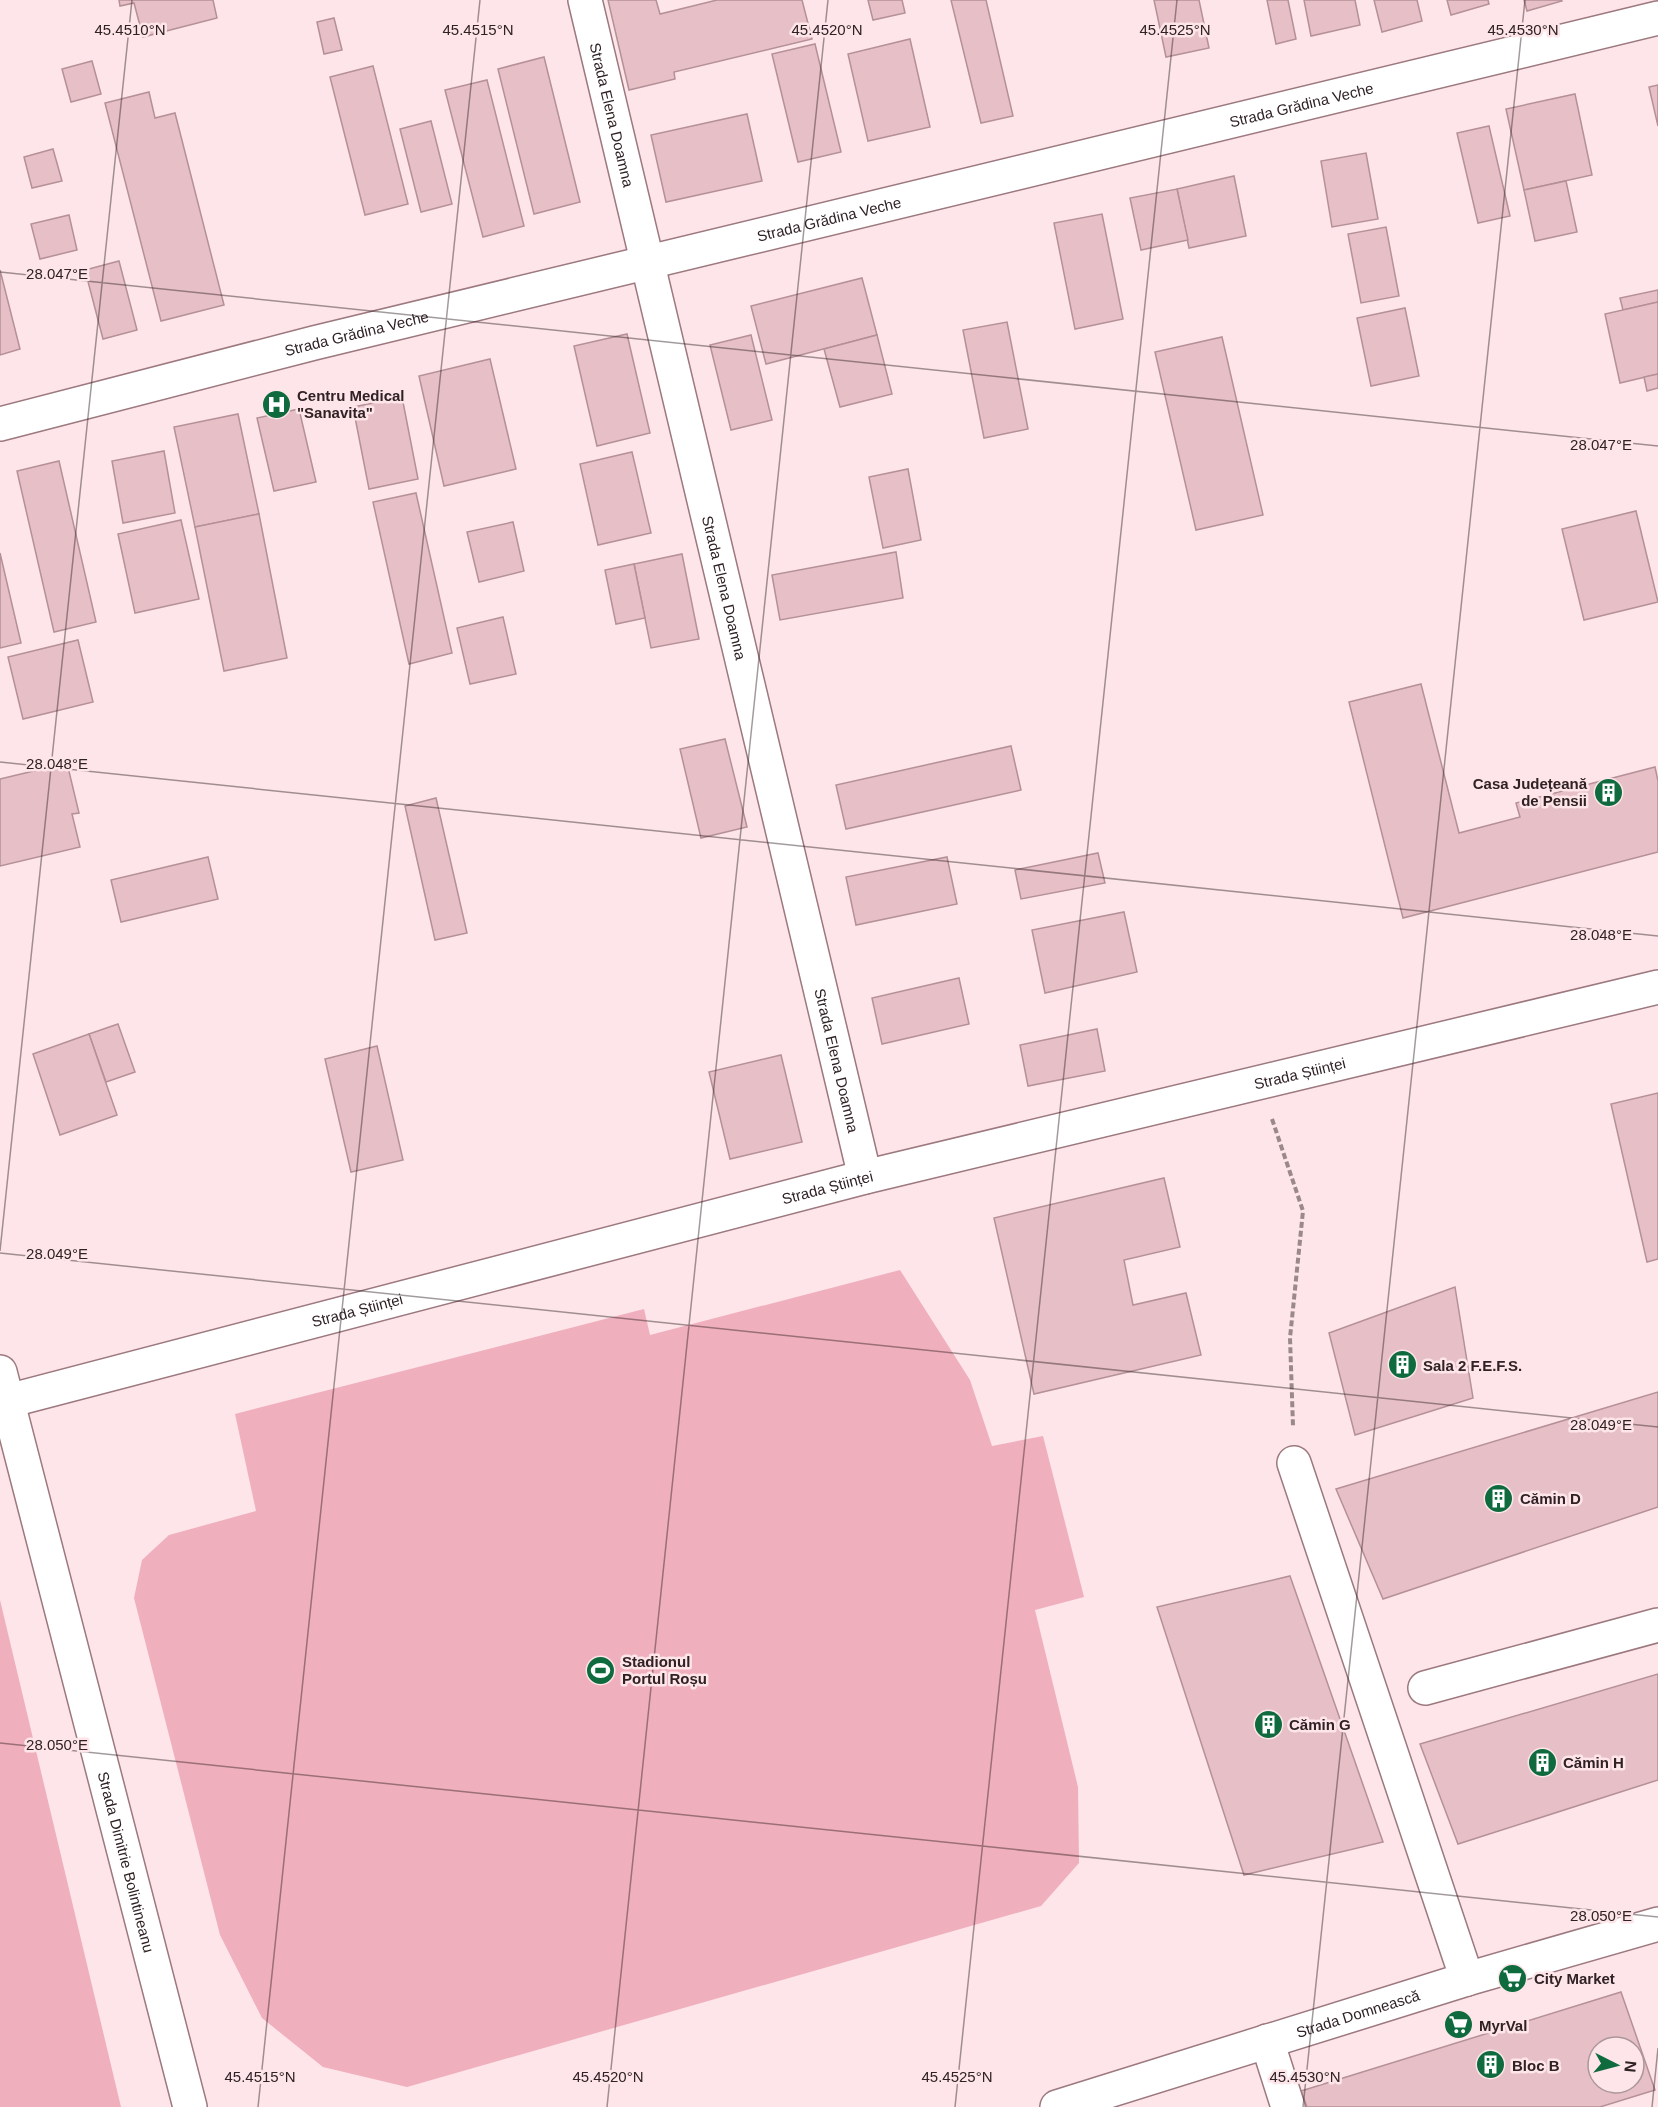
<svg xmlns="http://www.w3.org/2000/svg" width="1658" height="2107" viewBox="0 0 1658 2107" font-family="Helvetica,sans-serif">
	<rect width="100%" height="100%" fill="#fde5e9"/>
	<g fill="#f0afbc">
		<path d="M900,1270L970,1380L992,1446L1043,1436L1084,1597L1035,1610L1078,1787L1079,1863L1041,1906L407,2087L323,2067L262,2018L220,1935L134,1598L142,1560L169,1535L256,1511L235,1414L644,1309L650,1335Z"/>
		<path d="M0,1600L121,2107H0Z"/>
	</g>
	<g fill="#e7c0c7" stroke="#b59097" stroke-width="1.5" fill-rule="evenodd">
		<path d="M119,0H213L217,18L143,37L134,3L120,6Z"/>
		<path d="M608,0H656L660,14L717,0H802L812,39L674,72L675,79L629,90Z"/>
		<path d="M868,0H902L905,13L873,20Z"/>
		<path d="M951,0H986L1013,116L981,123Z"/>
		<path d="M1154,0H1199L1209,48L1166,57Z"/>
		<path d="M1267,0H1288L1296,39L1276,44Z"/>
		<path d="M1304,0H1355L1360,25L1311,36Z"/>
		<path d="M1374,0H1417L1422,21L1382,32Z"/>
		<path d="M1447,0H1488L1489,4L1451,15Z"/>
		<path d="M1524,0H1561L1562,1L1527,11Z"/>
		<path d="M334,18L342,50L324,54L317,22Z"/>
		<path d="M910,39L930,127L868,141L848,54Z"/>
		<path d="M815,44L841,152L798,162L772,54Z"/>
		<path d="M544,57L580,202L534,214L498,69Z"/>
		<path d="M92,61L101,94L71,102L62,69Z"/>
		<path d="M373,66L408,204L365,215L330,77Z"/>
		<path d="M487,80L524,226L483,237L445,90Z"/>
		<path d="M1658,85V126L1649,87Z"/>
		<path d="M149,92L155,118L175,113L224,305L161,321L105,103Z"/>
		<path d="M1575,94L1592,175L1524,190L1506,109Z"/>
		<path d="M747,114L762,181L666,202L651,135Z"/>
		<path d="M431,121L452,204L421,212L400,129Z"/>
		<path d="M1489,126L1510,216L1478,223L1457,133Z"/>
		<path d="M53,149L62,181L32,188L24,157Z"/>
		<path d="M1366,153L1378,219L1332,227L1321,161Z"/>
		<path d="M1234,176L1246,236L1189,248L1177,189Z"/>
		<path d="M1566,181L1577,232L1535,241L1524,190Z"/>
		<path d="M1177,189L1188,240L1141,250L1130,198Z"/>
		<path d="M1102,214L1123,319L1075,329L1054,223Z"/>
		<path d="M69,215L77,250L40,259L31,224Z"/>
		<path d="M1386,227L1399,296L1361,303L1348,234Z"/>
		<path d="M119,261L137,330L103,339L85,270Z"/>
		<path d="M0,270L20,349L0,355Z"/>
		<path d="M862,278L877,335L766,364L751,306Z"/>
		<path d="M1658,290V302L1623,310L1620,298Z"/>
		<path d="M1658,302V374L1620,383L1605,314Z"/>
		<path d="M1405,308L1419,376L1371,386L1357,318Z"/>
		<path d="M1007,322L1028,429L984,438L963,330Z"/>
		<path d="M627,334L650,433L597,446L574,346Z"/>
		<path d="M751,335L772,420L731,430L710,345Z"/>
		<path d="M877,335L892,394L840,407L824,349Z"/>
		<path d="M1222,337L1263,515L1196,530L1155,352Z"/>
		<path d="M490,359L516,469L444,486L419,376Z"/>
		<path d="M1658,374V388L1647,391L1644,377Z"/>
		<path d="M402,397L418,479L369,489L353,407Z"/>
		<path d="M299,409L316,482L274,491L257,418Z"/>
		<path d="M238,414L259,514L195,527L174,427Z"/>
		<path d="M164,451L175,513L123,523L112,461Z"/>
		<path d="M632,452L651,533L598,545L580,464Z"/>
		<path d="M59,461L96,622L54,632L17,471Z"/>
		<path d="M908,469L921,540L883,548L869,477Z"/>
		<path d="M416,493L452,653L409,664L373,502Z"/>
		<path d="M1636,511L1658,602L1584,620L1562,529Z"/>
		<path d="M259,514L287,658L224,671L195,527Z"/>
		<path d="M181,520L199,599L135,613L118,534Z"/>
		<path d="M513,522L524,571L479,582L467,532Z"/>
		<path d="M896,552L903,598L780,620L772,575Z"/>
		<path d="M0,553L21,643L0,648Z"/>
		<path d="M682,554L699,639L651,648L634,564Z"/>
		<path d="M634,564L645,618L616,624L605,570Z"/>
		<path d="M503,617L516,674L470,684L457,628Z"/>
		<path d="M78,640L93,702L23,719L8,657Z"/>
		<path d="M1421,684L1459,833L1520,817L1516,803L1655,767L1658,781V852L1403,918L1349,702Z"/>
		<path d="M725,739L747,827L701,838L680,749Z"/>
		<path d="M1011,746L1021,790L846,829L836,785Z"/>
		<path d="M67,763L79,813L72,814L80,847L0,866V779Z"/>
		<path d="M436,798L467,933L435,940L405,806Z"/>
		<path d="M1098,853L1105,883L1021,899L1015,870Z"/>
		<path d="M208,857L218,899L121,922L111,880Z"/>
		<path d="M947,857L957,904L856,925L846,877Z"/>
		<path d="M1124,912L1137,972L1045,993L1032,930Z"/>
		<path d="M959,978L969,1024L882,1044L872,998Z"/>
		<path d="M118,1024L135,1072L106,1082L89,1034Z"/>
		<path d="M1097,1029L1105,1071L1028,1086L1020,1045Z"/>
		<path d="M89,1034L117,1115L60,1135L33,1054Z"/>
		<path d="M377,1046L403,1160L351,1172L325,1059Z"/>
		<path d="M781,1055L802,1142L730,1159L709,1072Z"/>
		<path d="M1658,1093V1259L1647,1262L1611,1104Z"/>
		<path d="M1164,1178L1180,1247L1124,1260L1133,1305L1186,1293L1201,1355L1034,1394L994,1218Z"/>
		<path d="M1455,1287L1473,1398L1355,1435L1329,1333Z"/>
		<path d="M1658,1392V1507L1383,1599L1336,1489Z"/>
		<path d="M1290,1576L1383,1842L1244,1875L1157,1607Z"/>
		<path d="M1658,1674V1780L1458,1844L1420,1744Z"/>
		<path d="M1621,1992L1655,2090L1600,2107H1307L1301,2091ZM1598,2047H1634V2083H1598Z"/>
	</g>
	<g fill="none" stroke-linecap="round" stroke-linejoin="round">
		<defs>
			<g id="minor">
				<path id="s1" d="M585,0L865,1177"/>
				<path id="s2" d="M0,424L314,343L1658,18"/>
				<path id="s3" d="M0,1372L190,2107"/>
				<path id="s4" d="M0,1403L865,1177L1658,987"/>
				<path d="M1294,1463L1467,1979"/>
				<path d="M1425,1688L1658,1625"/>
				<path d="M1267,2041L1288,2107"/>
			</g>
			<g id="major">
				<path id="s5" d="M1057,2107L1467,1979L1658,1924"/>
			</g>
		</defs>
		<use href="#minor" stroke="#9c787f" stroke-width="36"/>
		<use href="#major" stroke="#9c787f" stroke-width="36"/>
		<path stroke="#9b888b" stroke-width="4" stroke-dasharray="6 3" stroke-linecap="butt" d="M1272,1119L1303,1211L1290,1338L1293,1426"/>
		<use href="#minor" stroke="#fff" stroke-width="33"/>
		<use href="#major" stroke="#fff" stroke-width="33"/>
	</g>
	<path fill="none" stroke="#302224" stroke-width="1.5" stroke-opacity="0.45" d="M0,272L1658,446M0,762L1658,936M0,1251L132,0M0,1253L1658,1427M0,1743L1658,1917M258,2107L480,0M607,2107L828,0M955,2107L1177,0M1303,2107L1525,0M1652,2107L1658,2048"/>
	<defs>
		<symbol id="hospital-disc" viewBox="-11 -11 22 22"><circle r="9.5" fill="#0f6b3e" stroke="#fde5e9"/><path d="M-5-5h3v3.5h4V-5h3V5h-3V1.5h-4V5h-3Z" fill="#fff"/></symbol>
		<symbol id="building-disc" viewBox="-11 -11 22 22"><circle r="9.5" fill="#0f6b3e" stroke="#fde5e9"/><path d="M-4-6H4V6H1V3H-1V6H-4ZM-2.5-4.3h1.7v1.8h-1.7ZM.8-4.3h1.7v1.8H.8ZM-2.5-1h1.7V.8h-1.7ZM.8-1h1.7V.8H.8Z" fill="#fff"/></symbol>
		<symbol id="stadium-disc" viewBox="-11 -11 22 22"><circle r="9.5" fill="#0f6b3e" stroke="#fde5e9"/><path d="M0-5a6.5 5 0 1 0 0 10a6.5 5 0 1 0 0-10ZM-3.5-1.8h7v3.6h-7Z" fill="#fff"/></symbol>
		<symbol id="supermarket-disc" viewBox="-11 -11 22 22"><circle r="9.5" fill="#0f6b3e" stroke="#fde5e9"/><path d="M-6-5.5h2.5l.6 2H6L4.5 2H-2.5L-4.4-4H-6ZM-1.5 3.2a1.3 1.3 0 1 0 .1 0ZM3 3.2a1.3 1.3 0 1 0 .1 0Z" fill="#fff"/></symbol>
	</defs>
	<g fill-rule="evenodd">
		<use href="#hospital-disc" x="260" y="388" width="33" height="33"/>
		<use href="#building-disc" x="1592" y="776" width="33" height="33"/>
		<use href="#building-disc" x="1386" y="1348" width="33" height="33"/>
		<use href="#building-disc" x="1482" y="1482" width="33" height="33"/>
		<use href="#stadium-disc" x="584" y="1654" width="33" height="33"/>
		<use href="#building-disc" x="1252" y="1708" width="33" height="33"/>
		<use href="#building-disc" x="1526" y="1746" width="33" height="33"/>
		<use href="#supermarket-disc" x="1496" y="1962" width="33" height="33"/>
		<use href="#supermarket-disc" x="1442" y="2008" width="33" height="33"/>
		<use href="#building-disc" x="1474" y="2048" width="33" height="33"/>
	</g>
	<g text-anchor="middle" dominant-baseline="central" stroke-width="5" stroke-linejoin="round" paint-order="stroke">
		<g font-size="15" fill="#302224" stroke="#fde5e9">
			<text stroke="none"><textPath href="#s2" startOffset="1340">Strada Grădina Veche</textPath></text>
			<text stroke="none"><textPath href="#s1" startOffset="118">Strada Elena Doamna</textPath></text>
			<text stroke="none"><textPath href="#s2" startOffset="854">Strada Grădina Veche</textPath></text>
			<text stroke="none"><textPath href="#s2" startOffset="368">Strada Grădina Veche</textPath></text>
			<text stroke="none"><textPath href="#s1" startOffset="604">Strada Elena Doamna</textPath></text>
			<text stroke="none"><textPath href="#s1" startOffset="1090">Strada Elena Doamna</textPath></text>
			<text stroke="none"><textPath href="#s4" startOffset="1341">Strada Științei</textPath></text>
			<text stroke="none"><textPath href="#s4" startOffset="855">Strada Științei</textPath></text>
			<text stroke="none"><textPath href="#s4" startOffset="369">Strada Științei</textPath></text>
			<text stroke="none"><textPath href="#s3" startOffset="506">Strada Dimitrie Bolintineanu</textPath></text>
			<text stroke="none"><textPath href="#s5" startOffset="315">Strada Domnească</textPath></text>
		</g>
		<g font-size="15" font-weight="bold" fill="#302224" stroke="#fde5e9" text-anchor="start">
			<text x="297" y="395">Centru Medical<tspan x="297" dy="17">"Sanavita"</tspan></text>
			<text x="1587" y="783" text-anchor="end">Casa Județeană<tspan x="1587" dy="17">de Pensii</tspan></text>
			<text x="1423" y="1365">Sala 2 F.E.F.S.</text>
			<text x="1520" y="1498">Cămin D</text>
			<text x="622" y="1661">Stadionul<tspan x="622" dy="17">Portul Roșu</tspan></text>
			<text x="1289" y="1724">Cămin G</text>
			<text x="1563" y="1762">Cămin H</text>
			<text x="1534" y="1978">City Market</text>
			<text x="1479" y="2025">MyrVal</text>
			<text x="1512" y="2065">Bloc B</text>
		</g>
	</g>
	<g font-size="15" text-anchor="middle" fill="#302224" stroke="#fde5e9" stroke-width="5" stroke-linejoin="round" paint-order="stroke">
		<text x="130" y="35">45.4510°N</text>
		<text x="478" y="35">45.4515°N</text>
		<text x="827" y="35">45.4520°N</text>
		<text x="1175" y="35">45.4525°N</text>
		<text x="1523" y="35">45.4530°N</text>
		<text x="57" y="279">28.047°E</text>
		<text x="1601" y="450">28.047°E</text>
		<text x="57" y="769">28.048°E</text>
		<text x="1601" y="940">28.048°E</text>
		<text x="57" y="1259">28.049°E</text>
		<text x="1601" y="1430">28.049°E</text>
		<text x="57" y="1750">28.050°E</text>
		<text x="1601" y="1921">28.050°E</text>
		<text x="260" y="2082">45.4515°N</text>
		<text x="608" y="2082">45.4520°N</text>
		<text x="957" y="2082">45.4525°N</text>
		<text x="1305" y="2082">45.4530°N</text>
	</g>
	<g transform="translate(1616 2065) rotate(96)"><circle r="28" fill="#fde5e9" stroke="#ab979a" stroke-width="1.5"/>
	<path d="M0-4.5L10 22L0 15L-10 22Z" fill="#0f6b3e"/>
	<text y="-9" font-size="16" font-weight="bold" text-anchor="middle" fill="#302224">N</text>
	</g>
</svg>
